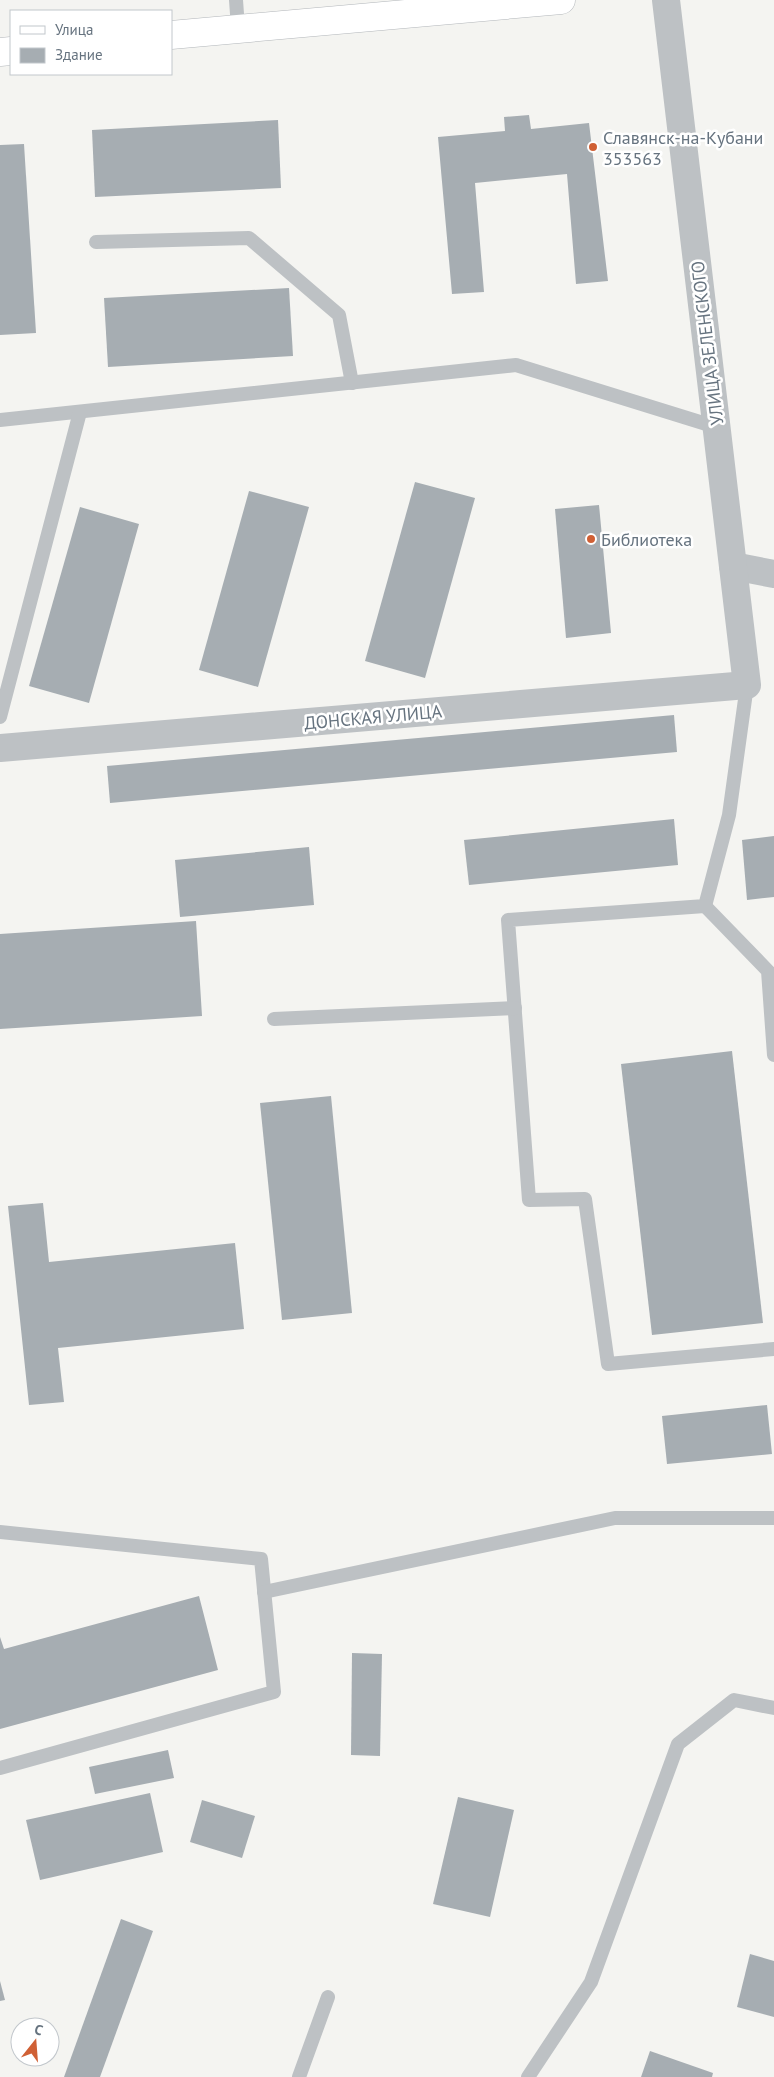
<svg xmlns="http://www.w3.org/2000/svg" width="774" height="2077" viewBox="0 0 774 2077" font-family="'PT Sans',sans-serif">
	<rect width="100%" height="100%" fill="#f4f4f1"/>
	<g fill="#a6adb2">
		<path d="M529,115L531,129L589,123L608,281L576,284L567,174L475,183L484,292L452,294L438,137L505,131L504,117Z"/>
		<path d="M278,120L281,188L95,197L92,130Z"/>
		<path d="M24,144L36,333L0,335V145Z"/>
		<path d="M289,288L293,356L108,367L104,298Z"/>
		<path d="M415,482L475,498L425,678L365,661Z"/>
		<path d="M249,491L309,507L258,687L199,670Z"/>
		<path d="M599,505L611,633L566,638L555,509Z"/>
		<path d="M80,507L139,524L89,703L29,686Z"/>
		<path d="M674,715L677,752L110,803L107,766Z"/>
		<path d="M674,819L678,865L469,885L464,840Z"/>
		<path d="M774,836V897L747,900L742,840Z"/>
		<path d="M309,847L314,905L180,917L175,860Z"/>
		<path d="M196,921L202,1016L0,1029V934Z"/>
		<path d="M732,1051L763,1323L652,1335L621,1064Z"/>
		<path d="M331,1096L352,1313L282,1320L260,1103Z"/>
		<path d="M43,1203L49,1262L235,1243L244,1329L58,1348L64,1402L29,1405L8,1206Z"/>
		<path d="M767,1405L772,1454L667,1464L662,1416Z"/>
		<path d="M199,1596L218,1670L0,1729V1637L4,1649Z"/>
		<path d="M352,1653L382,1654L380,1756L351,1755Z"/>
		<path d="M168,1750L174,1778L95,1794L89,1767Z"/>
		<path d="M150,1793L163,1852L40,1880L26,1820Z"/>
		<path d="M458,1797L514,1810L490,1917L433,1904Z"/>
		<path d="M202,1800L255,1816L242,1858L190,1842Z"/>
		<path d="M121,1919L153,1931L100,2077H64Z"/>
		<path d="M750,1954L774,1961V2017L737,2007Z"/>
		<path d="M0,1981L5,2000L0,2001Z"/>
		<path d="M650,2051L713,2073L712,2077H641Z"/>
	</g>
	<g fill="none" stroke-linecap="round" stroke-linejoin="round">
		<defs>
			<g id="secondary">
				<path d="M171,35L561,0"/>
				<path d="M0,52L11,51"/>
			</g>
		</defs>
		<use href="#secondary" stroke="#b2b6ba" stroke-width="29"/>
		<g stroke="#bdc1c4" stroke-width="14">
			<path d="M236,0L238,28"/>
			<path d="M96,242L249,238L339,315L352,383"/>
			<path d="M0,420L516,365L716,427"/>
			<path d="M747,685L729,815L705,906L508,920L529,1200L585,1199L608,1364L774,1349"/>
			<path d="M0,717L80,412"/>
			<path d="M705,906L768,971L774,1055"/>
			<path d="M274,1019L515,1008"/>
			<path d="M0,1532L261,1559L274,1692L0,1768"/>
			<path d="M264,1592L615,1518H774"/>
			<path d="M299,2077L328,1997"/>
			<path d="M528,2077L591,1982L678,1744L734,1700L774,1708"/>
		</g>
		<g stroke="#bdc1c4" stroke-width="28">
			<path d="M733,566L774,574"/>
			<path d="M0,748L747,685L666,0"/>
		</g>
		<use href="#secondary" stroke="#fff" stroke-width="28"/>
	</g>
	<g fill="#d06035" stroke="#fff" stroke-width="2">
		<circle cx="593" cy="147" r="5"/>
		<circle cx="591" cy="539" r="5"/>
	</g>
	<g text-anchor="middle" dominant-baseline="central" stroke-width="5" stroke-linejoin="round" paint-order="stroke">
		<g font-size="18" fill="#66737f" stroke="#fff" text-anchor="start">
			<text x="603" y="137">Славянск-на-Кубани<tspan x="603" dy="21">353563</tspan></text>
			<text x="601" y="539">Библиотека</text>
		</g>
		<g font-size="18" fill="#66737f" stroke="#fff">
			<text transform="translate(707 343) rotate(-97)">УЛИЦА ЗЕЛЕНСКОГО</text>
			<text transform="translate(373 717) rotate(-5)">ДОНСКАЯ УЛИЦА</text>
		</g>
	</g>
	<rect x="10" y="10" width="162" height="65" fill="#ffffff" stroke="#c2c7cc"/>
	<rect x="20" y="26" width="25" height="8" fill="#ffffff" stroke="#c2c7cc"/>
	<text x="55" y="35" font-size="15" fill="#66737f">Улица</text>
	<rect x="20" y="48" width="25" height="15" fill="#a6adb2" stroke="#c2c7cc"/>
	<text x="55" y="60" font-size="15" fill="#66737f">Здание</text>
	<g transform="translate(35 2042) rotate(17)"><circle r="24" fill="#ffffff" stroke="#c2c7cc"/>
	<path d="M0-4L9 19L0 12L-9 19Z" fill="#d06035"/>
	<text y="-8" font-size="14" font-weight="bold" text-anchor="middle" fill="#66737f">С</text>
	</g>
</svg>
